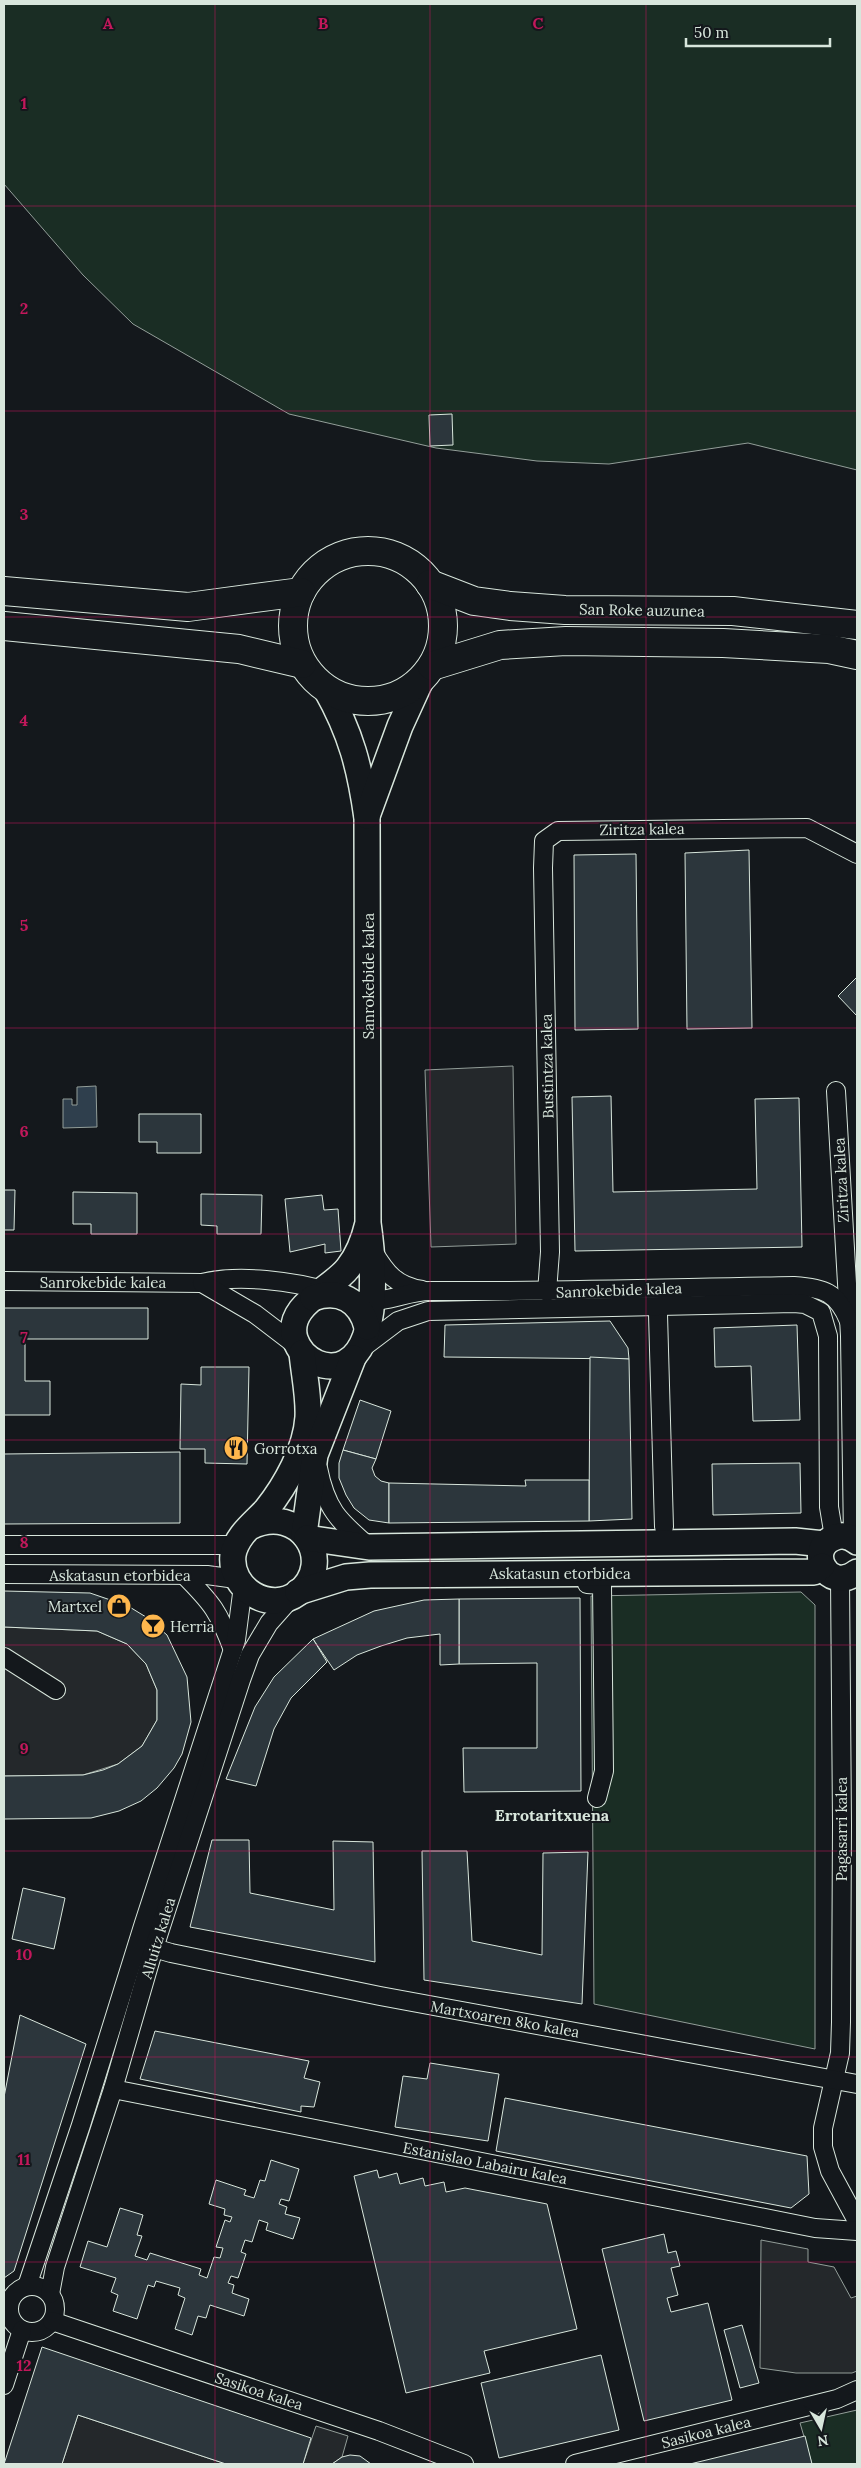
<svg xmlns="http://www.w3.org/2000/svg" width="861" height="2468" viewBox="0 0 861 2468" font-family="Lora,serif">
	<rect width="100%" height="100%" fill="#14181c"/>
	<g fill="#1a2d24" stroke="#939e99">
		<path d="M4,4H857V470L748,443L609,464L537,461L436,448L289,414L133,324L83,275L4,184Z"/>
		<path d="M801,1592L815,1605V2049L594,2004L591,1596Z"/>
		<path d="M857,2410V2464H812L800,2423Z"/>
	</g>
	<g fill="#24282b" stroke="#939e99">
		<path d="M513,1066L516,1244L431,1247L425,1070Z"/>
		<path d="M4,1627L97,1631L127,1644L146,1664L157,1690V1720L142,1746L118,1764L83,1775L4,1776Z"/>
		<path d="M761,2240L808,2249V2262L834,2267L851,2298L857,2296V2371L852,2373H796L760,2368Z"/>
		<path d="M78,2415L226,2464H62Z"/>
		<path d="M316,2426L348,2436L342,2457L332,2464H303Z"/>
	</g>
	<path fill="#2f3f4d" stroke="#939e99" d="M96,1086L97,1127L63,1128V1099H72V1105H77V1087Z"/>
	<g fill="#2c363c" stroke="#d8e6dc">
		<path d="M452,414L453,445L430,446L429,415Z"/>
		<path d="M749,850L752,1028L687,1029L685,853Z"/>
		<path d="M636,854L638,1029L575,1030L574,855Z"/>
		<path d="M857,977V1016L838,996Z"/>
		<path d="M611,1096L613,1192L757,1189L755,1099L799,1098L802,1247L575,1251L572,1097Z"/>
		<path d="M139,1114H201V1153H157V1142H139Z"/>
		<path d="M4,1190H15L14,1230H4Z"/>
		<path d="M73,1192L137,1193V1234H91V1224H73Z"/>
		<path d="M201,1194L262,1195L261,1234H217V1226L201,1225Z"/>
		<path d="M322,1195L324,1210L338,1209L341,1251L325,1253V1244L290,1252L285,1199Z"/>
		<path d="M4,1308H148V1339H25V1381H50V1415H4Z"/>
		<path d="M610,1321L628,1348L629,1359L444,1357L445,1325Z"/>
		<path d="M797,1325L800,1420L753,1421L751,1366L715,1367L714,1328Z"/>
		<path d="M590,1357L629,1359L632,1519L589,1521Z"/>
		<path d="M201,1367H249L247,1464L205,1463V1449H180L181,1384L201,1385Z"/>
		<path d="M360,1400L391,1411L376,1459L343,1450Z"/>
		<path d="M343,1450L376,1459L372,1468L375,1476L381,1481L389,1483V1523L369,1520L354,1508L346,1495L339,1478V1463Z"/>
		<path d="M180,1452V1523L4,1524V1454Z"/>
		<path d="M800,1463L801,1513L713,1515L712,1464Z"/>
		<path d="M525,1480H589V1521L389,1523V1483L526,1486Z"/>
		<path d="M4,1591L90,1593L128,1606L146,1617L167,1635L187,1677L191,1722L182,1754L174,1768L157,1788L141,1801L119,1811L91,1818L4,1819V1776L83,1775L103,1770L118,1764L142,1746L157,1720V1690L146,1664L127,1644L97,1631L4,1627Z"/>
		<path d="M580,1598L581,1791L464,1792L463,1748H537V1663L459,1664V1599Z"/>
		<path d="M459,1599V1664L440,1665V1634L407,1638L381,1646L357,1655L334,1670L313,1639L374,1611L424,1600Z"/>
		<path d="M313,1639L327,1662L291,1698L274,1729L256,1786L226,1779L255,1707L274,1677Z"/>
		<path d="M212,1840H249L250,1893L334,1910L333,1841L373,1842L375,1962L190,1927Z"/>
		<path d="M422,1851H467L472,1941L542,1955L543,1853L588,1852L582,2004L424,1980Z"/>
		<path d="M23,1888L65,1898L54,1949L12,1939Z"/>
		<path d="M20,2015L86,2044L14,2271L4,2278V2097Z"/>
		<path d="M155,2031L309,2061L304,2078L320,2082L314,2107L301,2106V2112L140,2079Z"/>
		<path d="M430,2063L499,2074L488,2141L395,2127L403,2076L427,2079Z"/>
		<path d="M505,2098L807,2156L809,2194L791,2208L496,2151Z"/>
		<path d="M271,2160L299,2169L289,2201L281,2199L279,2204L287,2207L285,2214L300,2218L293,2239L266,2230L268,2223L259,2220L252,2242L245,2240L241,2252L246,2254L238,2278L231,2276L228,2283L234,2285L232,2293L249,2299L244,2316L210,2305L206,2318L198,2316L192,2335L175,2329L185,2298L178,2295L180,2288L156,2281L154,2287L148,2285L137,2319L113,2311L118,2295L111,2292L116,2278L80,2267L88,2241L107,2247L120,2208L143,2215L137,2235L142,2236L135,2256L147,2260L150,2253L201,2269L199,2275L207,2278L214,2257L220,2258L223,2248L216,2247L225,2220L230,2222L232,2217L224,2215L225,2209L209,2204L216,2180L246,2190L244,2195L254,2198L260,2180L265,2181Z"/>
		<path d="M377,2170L379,2178L397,2173L400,2184L423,2178L425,2186L444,2182L446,2192L465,2188L547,2204L577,2329L484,2351L490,2373L406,2393L354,2176Z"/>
		<path d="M664,2234L668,2253L676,2251L680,2266L671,2268L678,2295L667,2298L671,2312L708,2303L732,2400L644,2421L602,2249Z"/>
		<path d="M742,2325L759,2383L740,2388L724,2330Z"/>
		<path d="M42,2347L311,2438L303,2464H226L78,2415L62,2464H4Z"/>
		<path d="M601,2355L619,2430L499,2458L481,2383Z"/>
		<path d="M805,2436L812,2464H690Z"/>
		<path d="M350,2455L360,2456L371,2464H332L342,2457Z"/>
	</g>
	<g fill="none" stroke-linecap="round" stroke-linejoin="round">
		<defs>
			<g id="street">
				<path d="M836,1091L850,1336L853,1539"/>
				<path d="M373,1251C386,1273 396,1286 422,1290"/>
				<path d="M4,1281L202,1283C239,1274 293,1281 330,1292"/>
				<path d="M202,1283L255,1314L297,1346"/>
				<path d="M547,1292L550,1252L543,868L544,841L558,831L807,828L857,854"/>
				<path d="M363,1300C385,1304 407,1291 430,1291C551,1292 672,1288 794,1286C824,1288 837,1292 849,1321"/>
				<path d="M658,1314L664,1527"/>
				<path d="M361,1349L398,1321L428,1311L794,1303L805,1304L821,1312L828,1336L829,1507L834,1537"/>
				<path d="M318,1468C326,1509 338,1520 368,1546"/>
				<path d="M4,1545H236"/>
				<path d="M4,1574L207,1575L236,1579"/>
				<path d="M184,1575C212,1603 219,1612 233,1650"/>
				<path d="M840,1578L842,1824L841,2022L840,2053L823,2128V2147L830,2171L857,2221"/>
				<path d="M587,1584L602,1585L604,1771L597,1798"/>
				<path d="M4,1657L56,1690"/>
				<path d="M154,1948L171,1953L380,1996L857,2084"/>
				<path d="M113,2089L815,2228L857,2231"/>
				<path d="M27,2286L81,2125L144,1923L236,1640L243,1586"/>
				<circle cx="32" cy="2309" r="23"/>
				<path d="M50,2294L55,2267L113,2089L154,1948L241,1680L250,1655L269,1623L292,1597"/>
				<path d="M52,2321L379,2431L464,2464"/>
				<path d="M4,2385L22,2330"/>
				<path d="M575,2464L837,2399L857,2390"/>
			</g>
			<g id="secondary">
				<path d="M326,689C351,733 360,768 367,818L368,1223C373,1258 381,1343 346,1362C338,1367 326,1367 317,1363C306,1358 299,1351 295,1339C285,1305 331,1290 348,1268C359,1254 364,1240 368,1223"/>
				<path d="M367,816L400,726L421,680"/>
				<path d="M313,1298C339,1289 360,1300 367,1327"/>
				<path d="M250,1527C300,1502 337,1562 298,1593C270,1614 229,1589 233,1555C236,1536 254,1523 266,1510C286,1485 306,1449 308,1417C309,1396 304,1374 302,1353"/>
				<path d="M304,1534L315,1455L353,1358"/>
				<path d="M307,1538L369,1547L795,1541L824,1544"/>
				<path d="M857,1542C851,1537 844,1534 836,1537C804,1547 827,1595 857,1572"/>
				<path d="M298,1592L346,1577L370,1575L814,1572L822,1566"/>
			</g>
			<g id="primary">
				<circle cx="368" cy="626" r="75"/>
				<path d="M430,584L474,601L510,606L565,610L733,611L857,625"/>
				<path d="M4,591L188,607L301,592"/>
				<path d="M4,626L239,649L302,664"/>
				<path d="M432,666L500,645L566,641L723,643L829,649L857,655"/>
			</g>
		</defs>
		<use href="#street" stroke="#d8e6dc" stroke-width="20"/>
		<use href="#secondary" stroke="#d8e6dc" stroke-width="28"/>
		<use href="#primary" stroke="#d8e6dc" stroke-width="30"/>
		<use href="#street" stroke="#14181c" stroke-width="18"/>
		<use href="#secondary" stroke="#14181c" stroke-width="25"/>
		<use href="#primary" stroke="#14181c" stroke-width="28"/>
	</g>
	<path fill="none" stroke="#c2185b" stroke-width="1" stroke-opacity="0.55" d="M215,4V2464M430,4V2464M646,4V2464M4,206H857M4,411H857M4,617H857M4,823H857M4,1028H857M4,1234H857M4,1440H857M4,1645H857M4,1851H857M4,2057H857M4,2262H857"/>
	<defs>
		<symbol id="restaurant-disc" viewBox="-11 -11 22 22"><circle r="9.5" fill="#ffb74d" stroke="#14181c"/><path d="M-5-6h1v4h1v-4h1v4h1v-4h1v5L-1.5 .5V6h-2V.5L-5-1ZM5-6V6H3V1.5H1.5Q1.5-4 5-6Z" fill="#111"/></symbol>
		<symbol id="shop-disc" viewBox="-11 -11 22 22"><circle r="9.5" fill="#ffb74d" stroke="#14181c"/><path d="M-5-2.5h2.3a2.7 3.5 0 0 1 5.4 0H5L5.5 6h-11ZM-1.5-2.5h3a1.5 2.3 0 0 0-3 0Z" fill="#111"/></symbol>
		<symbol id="bar-disc" viewBox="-11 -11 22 22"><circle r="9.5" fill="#ffb74d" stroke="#14181c"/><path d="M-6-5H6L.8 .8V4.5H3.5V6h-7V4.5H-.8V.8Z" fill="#111"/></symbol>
	</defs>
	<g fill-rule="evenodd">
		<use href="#restaurant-disc" x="222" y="1434" width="28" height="28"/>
		<use href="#shop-disc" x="105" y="1592" width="28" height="28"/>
		<use href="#bar-disc" x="139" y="1612" width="28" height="28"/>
	</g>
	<g text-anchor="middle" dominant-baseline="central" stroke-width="4" stroke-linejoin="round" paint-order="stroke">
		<g font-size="15" fill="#d8e6dc" stroke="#14181c">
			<text transform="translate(642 610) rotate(1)">San Roke auzunea</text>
			<text transform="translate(642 829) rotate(-1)">Ziritza kalea</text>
			<text transform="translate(368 976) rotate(-90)">Sanrokebide kalea</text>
			<text transform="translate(547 1066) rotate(-91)">Bustintza kalea</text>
			<text transform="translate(841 1180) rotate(-93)">Ziritza kalea</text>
			<text x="103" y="1282">Sanrokebide kalea</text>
			<text transform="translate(619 1290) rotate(-2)">Sanrokebide kalea</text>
			<text x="560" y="1573">Askatasun etorbidea</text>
			<text x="120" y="1575">Askatasun etorbidea</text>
			<text transform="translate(841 1829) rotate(-90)">Pagasarri kalea</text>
			<text transform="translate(158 1938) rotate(-73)">Alluitz kalea</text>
			<text transform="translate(505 2019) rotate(10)">Martxoaren 8ko kalea</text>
			<text transform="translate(485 2163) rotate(11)">Estanislao Labairu kalea</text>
			<text transform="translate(259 2391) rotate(18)">Sasikoa kalea</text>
			<text transform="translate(706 2432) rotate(-14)">Sasikoa kalea</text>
		</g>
		<g font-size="15" fill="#d8e6dc" stroke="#14181c" text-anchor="start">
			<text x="254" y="1448">Gorrotxa</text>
			<text x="102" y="1606" text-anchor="end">Martxel</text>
			<text x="170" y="1626">Herria</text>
		</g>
		<g font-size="16" font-weight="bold" fill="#d8e6dc" stroke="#14181c">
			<text x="552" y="1815">Errotaritxuena</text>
		</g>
	</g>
	<g font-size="16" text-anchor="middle" font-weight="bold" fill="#c2185b" stroke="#14181c" stroke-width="4" stroke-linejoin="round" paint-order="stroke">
		<text x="108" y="29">A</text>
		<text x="323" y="29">B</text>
		<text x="538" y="29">C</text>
		<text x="24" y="109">1</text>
		<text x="24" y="314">2</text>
		<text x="24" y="520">3</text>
		<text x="24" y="726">4</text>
		<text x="24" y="931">5</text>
		<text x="24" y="1137">6</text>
		<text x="24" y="1343">7</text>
		<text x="24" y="1548">8</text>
		<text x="24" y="1754">9</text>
		<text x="24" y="1960">10</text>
		<text x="24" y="2165">11</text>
		<text x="24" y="2371">12</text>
	</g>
	<rect width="861" height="2468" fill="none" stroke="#d8e6dc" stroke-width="10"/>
	<g transform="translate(821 2428) rotate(171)" stroke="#14181c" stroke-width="4" paint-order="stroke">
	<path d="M0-4L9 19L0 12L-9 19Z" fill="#d8e6dc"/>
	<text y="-8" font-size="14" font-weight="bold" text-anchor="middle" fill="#d8e6dc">N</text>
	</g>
	<path d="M686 38v8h144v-8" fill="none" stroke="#d8e6dc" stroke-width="2.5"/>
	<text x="694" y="38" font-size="15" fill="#d8e6dc" stroke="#14181c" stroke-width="4" paint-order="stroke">50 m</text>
</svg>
